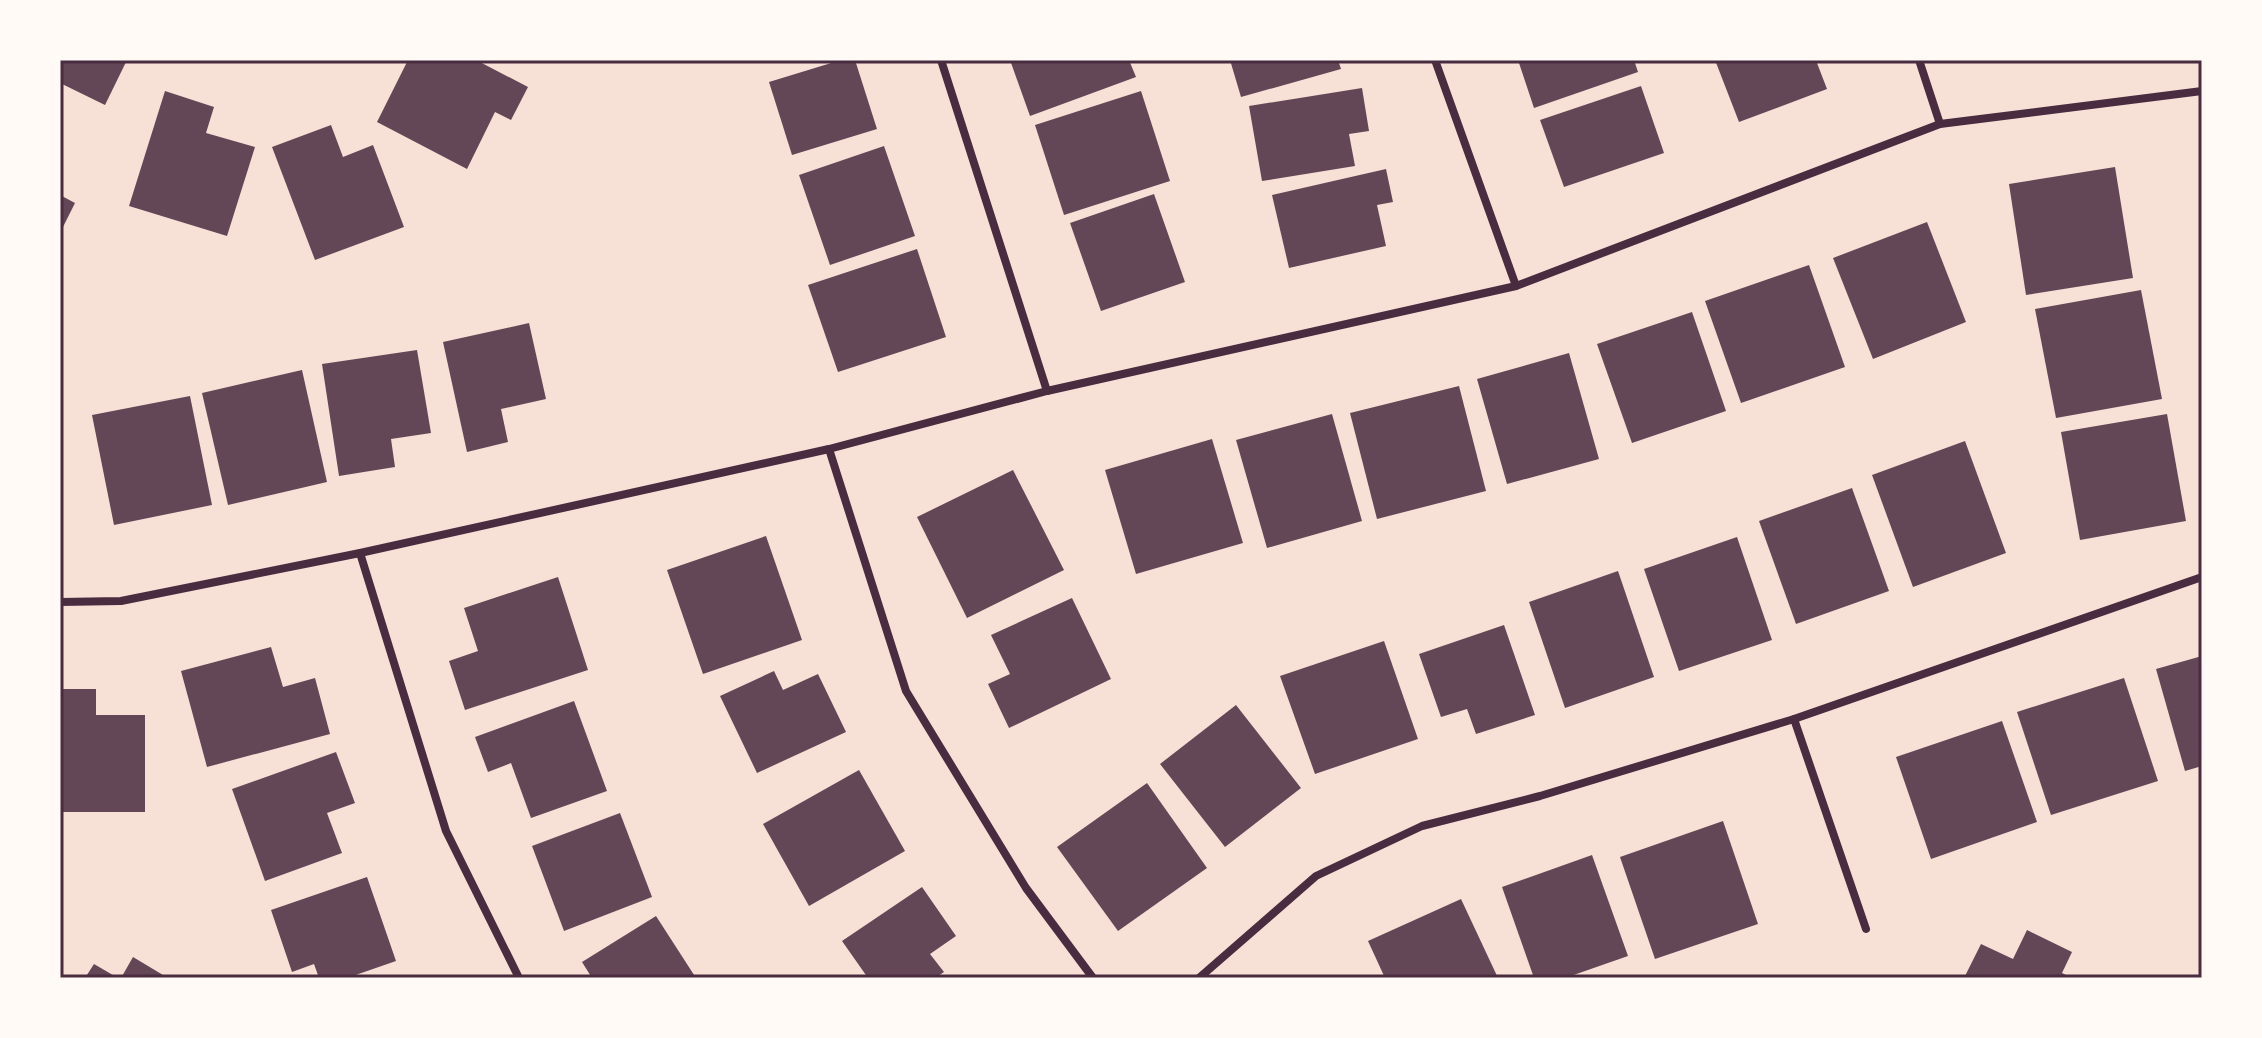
<svg xmlns="http://www.w3.org/2000/svg" width="2262" height="1038" viewBox="0 0 2262 1038" font-family="'Nunito Sans',sans-serif">
	<rect width="100%" height="100%" fill="#f7e1d7"/>
	<g fill="#644757">
		<path d="M60,60H127L105,105L60,83Z"/>
		<path d="M408,60H476L528,87L511,120L495,112L467,169L377,122Z"/>
		<path d="M841,60H855L877,129L792,155L769,82Z"/>
		<path d="M1010,60H1129L1136,77L1030,116Z"/>
		<path d="M1230,60H1338L1341,69L1241,97Z"/>
		<path d="M1518,60H1634L1638,72L1534,108Z"/>
		<path d="M1715,60H1825L1817,63L1827,89L1739,122Z"/>
		<path d="M1641,86L1664,153L1564,187L1540,120Z"/>
		<path d="M1362,88L1369,131L1349,134L1355,166L1262,181L1249,106Z"/>
		<path d="M165,91L214,107L206,133L255,147L227,236L129,206Z"/>
		<path d="M1141,91L1170,181L1064,215L1035,125Z"/>
		<path d="M331,125L343,157L373,145L404,227L315,260L272,147Z"/>
		<path d="M884,146L915,236L830,265L799,175Z"/>
		<path d="M2115,167L2133,278L2026,295L2009,184Z"/>
		<path d="M1386,169L1393,202L1377,205L1386,246L1289,268L1272,195Z"/>
		<path d="M1154,194L1185,282L1101,311L1070,223Z"/>
		<path d="M60,195L75,203L60,233Z"/>
		<path d="M1927,222L1966,322L1873,359L1833,258Z"/>
		<path d="M917,249L946,337L838,372L808,285Z"/>
		<path d="M1809,265L1845,367L1741,403L1705,301Z"/>
		<path d="M2141,290L2162,399L2056,418L2035,309Z"/>
		<path d="M1692,312L1726,411L1632,443L1597,344Z"/>
		<path d="M529,323L546,399L501,409L508,442L467,452L443,342Z"/>
		<path d="M417,350L431,433L391,439L395,467L339,476L322,364Z"/>
		<path d="M1569,353L1599,459L1507,484L1477,379Z"/>
		<path d="M302,370L327,482L228,505L202,393Z"/>
		<path d="M1459,386L1486,491L1377,519L1350,413Z"/>
		<path d="M190,396L212,505L114,525L92,415Z"/>
		<path d="M1332,414L1362,521L1267,548L1236,440Z"/>
		<path d="M2167,414L2186,521L2080,540L2061,432Z"/>
		<path d="M1212,439L1243,543L1136,574L1105,470Z"/>
		<path d="M1965,441L2006,553L1913,587L1872,475Z"/>
		<path d="M1013,470L1064,570L967,618L917,517Z"/>
		<path d="M1852,488L1889,591L1796,624L1759,521Z"/>
		<path d="M766,536L802,640L703,674L667,570Z"/>
		<path d="M1737,537L1772,640L1679,671L1644,569Z"/>
		<path d="M1618,571L1654,677L1565,708L1529,602Z"/>
		<path d="M558,577L588,670L465,710L449,661L478,651L464,608Z"/>
		<path d="M1072,598L1111,679L1009,728L988,684L1010,674L991,635Z"/>
		<path d="M1504,625L1535,715L1476,734L1467,709L1441,717L1419,654Z"/>
		<path d="M1384,641L1418,739L1315,774L1280,676Z"/>
		<path d="M271,647L283,687L315,678L330,734L207,767L181,671Z"/>
		<path d="M2202,656V766L2185,771L2156,669Z"/>
		<path d="M774,671L783,690L818,674L846,732L757,773L720,696Z"/>
		<path d="M2124,678L2158,781L2051,815L2017,712Z"/>
		<path d="M60,689H96V715H145V812H60Z"/>
		<path d="M574,701L607,791L531,818L511,763L488,772L475,737Z"/>
		<path d="M1236,705L1301,788L1225,847L1160,764Z"/>
		<path d="M2002,721L2037,822L1931,859L1896,757Z"/>
		<path d="M336,752L355,803L327,813L342,853L265,881L232,789Z"/>
		<path d="M859,770L905,851L809,906L763,824Z"/>
		<path d="M1147,783L1207,868L1118,931L1057,847Z"/>
		<path d="M620,813L652,897L564,931L532,846Z"/>
		<path d="M1723,821L1758,924L1655,959L1620,857Z"/>
		<path d="M1592,855L1628,956L1565,978H1534L1502,887Z"/>
		<path d="M367,877L396,961L347,978H319L314,964L292,972L271,910Z"/>
		<path d="M922,887L956,936L930,954L944,972L935,978H868L842,941Z"/>
		<path d="M1461,899L1498,978H1385L1368,941Z"/>
		<path d="M656,916L696,978H592L582,962Z"/>
		<path d="M2027,930L2072,952L2062,973L2072,978H1964L1981,944L2013,959Z"/>
		<path d="M133,957L168,978H121Z"/>
		<path d="M94,964L118,978H85Z"/>
	</g>
	<g fill="none" stroke-linecap="round" stroke-linejoin="round">
		<g stroke="#4a2c40" stroke-width="8">
			<path d="M941,60L1047,391"/>
			<path d="M1435,60L1516,286"/>
			<path d="M1919,60L1940,124"/>
			<path d="M829,449L906,691L1026,888L1093,978"/>
			<path d="M360,553L446,831L519,978"/>
			<path d="M60,602L121,601L360,553L829,449L1047,391L1516,286L1940,124L2202,91"/>
			<path d="M1794,719L1866,929"/>
			<path d="M1199,978L1316,876L1422,826L1540,796L1794,719L2202,577"/>
		</g>
	</g>
	<rect width="2262" height="1038" fill="none" stroke="#fffaf5" stroke-width="124"/>
	<rect x="62" y="62" width="2138" height="914" fill="none" stroke="#4a2c40" stroke-width="3"/>
</svg>
